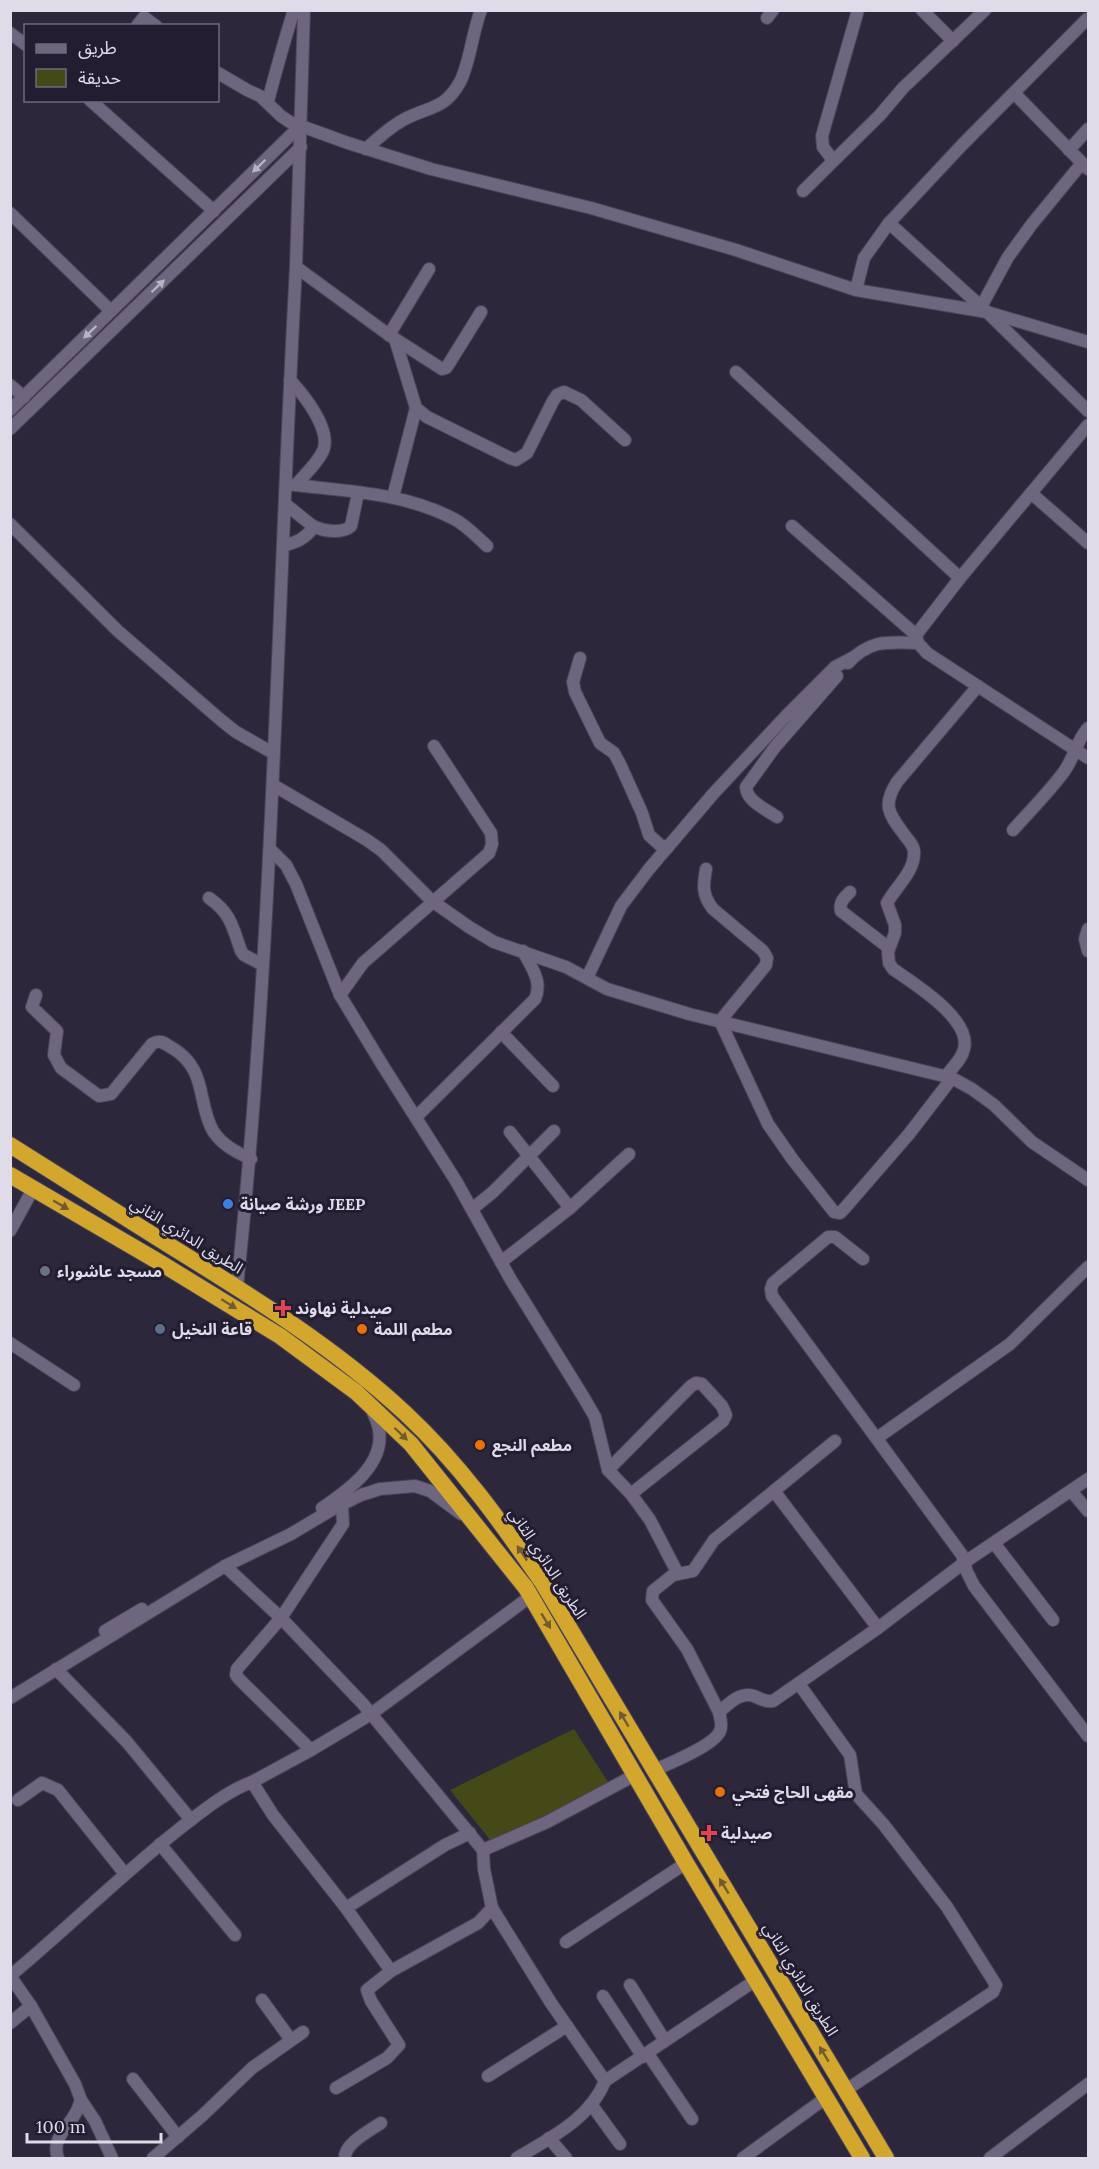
<svg xmlns="http://www.w3.org/2000/svg" width="1099" height="2169" viewBox="0 0 1099 2169" font-family="Lora,'Noto Sans Arabic',serif">
	<rect width="100%" height="100%" fill="#2d273b"/>
	<path fill="#454918" d="M574,1729L610,1785L496,1842L491,1841L450,1790Z"/>
	<g fill="none" stroke-linecap="round" stroke-linejoin="round">
		<defs>
			<g id="minor">
				<path d="M304,10L296,267L389,335L442,369L446,368L450,362L481,312"/>
				<path d="M922,10L953,41"/>
				<path d="M767,18L773,10"/>
				<path d="M137,26L144,17L156,26"/>
				<path d="M10,33L26,45"/>
				<path d="M218,73L247,90L260,96L281,116L290,122L348,143L431,169L591,208L736,250L856,290L987,312L1088,342"/>
				<path d="M1014,93L1088,169"/>
				<path d="M90,100L214,211"/>
				<path d="M268,101C276,71 284,41 294,10"/>
				<path d="M366,149C378,138 390,127 403,120C428,106 444,111 460,82C470,63 472,33 481,10"/>
				<path d="M1069,150L1088,129"/>
				<path d="M833,160L823,147L822,136L858,10"/>
				<path d="M803,191L880,115L903,88L985,10"/>
				<path d="M10,213L111,311"/>
				<path d="M889,223L987,312L1088,411"/>
				<path d="M856,290L864,258L889,223L962,145L1087,19"/>
				<path d="M981,307L1008,257L1032,224L1082,163"/>
				<path d="M389,335L429,269"/>
				<path d="M395,339L416,408L427,417L510,458L516,460L527,453L553,401L557,395L564,392L581,400L625,440"/>
				<path d="M736,372L960,578"/>
				<path d="M290,380C304,395 332,430 323,451C317,464 304,475 296,485"/>
				<path d="M10,385L24,397"/>
				<path d="M10,410L301,125"/>
				<path d="M1088,425L960,578L916,635L918,643L927,653L1088,758"/>
				<path d="M10,429L301,147"/>
				<path d="M286,484C342,491 403,492 454,519C466,525 477,537 487,546"/>
				<path d="M1031,493L1088,543"/>
				<path d="M393,497L416,408"/>
				<path d="M285,504C291,508 310,525 315,527C324,531 343,534 351,526L358,493"/>
				<path d="M10,524L118,631L222,721L236,732L273,753"/>
				<path d="M792,526L916,635"/>
				<path d="M284,545C297,543 305,538 314,527"/>
				<path d="M580,658L573,682L575,692L600,743L614,753L620,764L642,813L649,835L660,845L668,847"/>
				<path d="M848,663C870,639 888,642 918,643"/>
				<path d="M273,785L367,840L381,850L432,901L469,927L494,942L566,967L607,989L689,1014L952,1078L972,1089L994,1105L1032,1142L1088,1180"/>
				<path d="M777,817C766,809 747,802 746,787L775,747L837,676"/>
				<path d="M1013,830C1029,812 1048,793 1063,773C1074,759 1076,741 1088,728"/>
				<path d="M270,849L286,865L296,884L340,995L383,1066L456,1181L511,1280L584,1398L595,1417L608,1470L631,1494L650,1520L678,1574"/>
				<path d="M706,869C703,886 702,895 713,909L763,951L767,958L766,965L720,1021L768,1124L793,1160L834,1212L840,1213L844,1209L909,1134L952,1078"/>
				<path d="M850,892C844,898 839,902 841,911L889,948"/>
				<path d="M209,898C231,913 233,928 241,951L244,955L263,965"/>
				<path d="M1088,929L1085,939L1088,951"/>
				<path d="M587,978L621,906L649,869L713,794L786,716L835,667L852,658"/>
				<path d="M36,995L32,1007L57,1031L54,1055L61,1068L99,1096L111,1094L152,1044C159,1040 163,1042 169,1046C209,1068 196,1101 213,1131C222,1145 236,1152 251,1159"/>
				<path d="M340,995L363,963L489,853L492,844L491,833L434,746"/>
				<path d="M501,1032L553,1086"/>
				<path d="M946,1076C952,1068 962,1059 964,1049C972,1019 914,984 893,969L889,963L888,952L895,933V925L887,903C895,888 914,872 914,854C915,847 910,842 906,837C890,815 881,807 897,782L978,686"/>
				<path d="M416,1117L535,999C543,981 531,967 523,951"/>
				<path d="M510,1132L570,1208"/>
				<path d="M472,1209L493,1192L554,1131"/>
				<path d="M10,1231L33,1189"/>
				<path d="M863,1259L835,1237H828L773,1283L771,1289L772,1296L962,1555L967,1572L974,1586L1088,1736"/>
				<path d="M501,1262L570,1208L629,1154"/>
				<path d="M237,1287C273,948 277,608 296,267"/>
				<path d="M10,1343L74,1385"/>
				<path d="M877,1438L1010,1344L1088,1267"/>
				<path d="M608,1470L691,1386L696,1383L702,1384L722,1406L726,1415L723,1421L631,1494"/>
				<path d="M774,1491L878,1628"/>
				<path d="M1072,1492L1088,1511"/>
				<path d="M322,1508C347,1491 385,1465 379,1430C378,1422 374,1415 371,1408"/>
				<path d="M994,1543L1053,1620"/>
				<path d="M225,1566L281,1618L363,1704L483,1850L484,1869L492,1908L478,1923L391,1971L367,1990L371,2001L399,2045L387,2058L336,2088"/>
				<path d="M105,1631L142,1609"/>
				<path d="M56,1669L127,1742L191,1820"/>
				<path d="M799,1684L850,1755L856,1794L884,1825L947,1907L996,1985L993,1992L846,2090"/>
				<path d="M10,1698L225,1566L291,1534L333,1509L361,1495L380,1489L415,1486L430,1491L461,1514"/>
				<path d="M719,1712C729,1704 740,1691 754,1696C761,1699 765,1702 773,1701L878,1628L965,1562L1088,1479"/>
				<path d="M311,1750L239,1679L236,1675L237,1669L281,1618L343,1524L342,1505"/>
				<path d="M655,1770C670,1763 715,1745 720,1731C723,1725 720,1718 719,1712L687,1649L652,1600L653,1591L673,1575L693,1571L714,1540L835,1441"/>
				<path d="M252,1782L311,1750L371,1714L531,1596"/>
				<path d="M18,1800L42,1783L58,1790L125,1874"/>
				<path d="M160,1844L235,1935"/>
				<path d="M483,1850L547,1822L635,1775"/>
				<path d="M346,1908L445,1845L470,1833"/>
				<path d="M492,1908L551,2003L605,2081C590,2119 550,2138 517,2158"/>
				<path d="M566,1942L686,1863"/>
				<path d="M10,1976C69,1927 123,1873 183,1826C204,1810 227,1791 252,1782L273,1815L346,1908L391,1971"/>
				<path d="M10,1976L31,2006"/>
				<path d="M630,1985L665,2041"/>
				<path d="M603,1996L643,2057"/>
				<path d="M262,2000L291,2040"/>
				<path d="M10,2023L31,2006L75,2084L81,2100C79,2105 78,2110 75,2114C67,2129 51,2139 58,2158"/>
				<path d="M648,2054L692,2119"/>
				<path d="M488,2076L567,2026"/>
				<path d="M133,2079L178,2137"/>
				<path d="M605,2081L756,1980"/>
				<path d="M81,2100L95,2121L112,2158"/>
				<path d="M591,2104L620,2144"/>
				<path d="M549,2138L566,2158"/>
				<path d="M153,2158L203,2115L252,2068L303,2032"/>
				<path d="M345,2158C344,2144 369,2131 381,2123"/>
				<path d="M743,2158L827,2097"/>
				<path d="M990,2158L1088,2084"/>
			</g>
			<g id="highway">
				<path d="M10,1145C64,1179 118,1213 172,1247C253,1297 335,1348 405,1413C459,1463 501,1522 542,1582L886,2158"/>
				<path d="M10,1175L159,1262L280,1336L356,1392L411,1444L526,1588L686,1863L862,2158"/>
			</g>
		</defs>
		<use href="#minor" stroke="#4a4456" stroke-width="14"/>
		<use href="#highway" stroke="#4a4456" stroke-width="18"/>
		<use href="#minor" stroke="#6d667e" stroke-width="12"/>
		<use href="#highway" stroke="#d3a62e" stroke-width="16"/>
	</g>
	<defs><path id="oneway-solid" d="M-6-.8H1V-3.2L6.5 0L1 3.2V.8H-6Z" transform="scale(1.5)"/></defs>
	<g fill="#b7b2c4">
		<use href="#oneway-solid" transform="translate(259 166) rotate(136)"/>
		<use href="#oneway-solid" transform="translate(158 286) rotate(-44)"/>
		<use href="#oneway-solid" transform="translate(90 332) rotate(136)"/>
	</g>
	<g fill="#725b30">
		<use href="#oneway-solid" transform="translate(61 1205) rotate(30)"/>
		<use href="#oneway-solid" transform="translate(229 1304) rotate(32)"/>
		<use href="#oneway-solid" transform="translate(401 1434) rotate(44)"/>
		<use href="#oneway-solid" transform="translate(522 1553) rotate(-124)"/>
		<use href="#oneway-solid" transform="translate(546 1621) rotate(59)"/>
		<use href="#oneway-solid" transform="translate(624 1719) rotate(-121)"/>
		<use href="#oneway-solid" transform="translate(724 1886) rotate(-121)"/>
		<use href="#oneway-solid" transform="translate(824 2054) rotate(-121)"/>
	</g>
	<circle fill="#3f7fe0" stroke="#231d31" stroke-width="2" cx="228" cy="1204" r="6"/>
	<circle fill="#6b7280" stroke="#231d31" stroke-width="2" cx="45" cy="1271" r="6"/>
	<g fill="#e0444e" stroke="#231d31" stroke-width="2">
		<path d="M280 1299h6v6h6v6h-6v6h-6v-6h-6v-6h6z"/>
		<path d="M706 1824h6v6h6v6h-6v6h-6v-6h-6v-6h6z"/>
	</g>
	<circle fill="#5c6f8a" stroke="#231d31" stroke-width="2" cx="160" cy="1329" r="6"/>
	<g fill="#e8710a" stroke="#231d31" stroke-width="2">
		<circle cx="362" cy="1329" r="6"/>
		<circle cx="480" cy="1445" r="6"/>
		<circle cx="720" cy="1792" r="6"/>
	</g>
	<g text-anchor="middle" dominant-baseline="central" stroke-width="6" stroke-linejoin="round" paint-order="stroke">
		<g font-size="16" font-weight="bold" fill="#dfdbe9" stroke="#231d31" text-anchor="start">
			<text x="240" y="1204">ورشة صيانة JEEP</text>
			<text x="57" y="1271">مسجد عاشوراء</text>
			<text x="295" y="1308">صيدلية نهاوند</text>
			<text x="172" y="1329">قاعة النخيل</text>
			<text x="374" y="1329">مطعم اللمة</text>
			<text x="492" y="1445">مطعم النجع</text>
			<text x="732" y="1792">مقهى الحاج فتحي</text>
			<text x="721" y="1833">صيدلية</text>
		</g>
		<g font-size="16" fill="#dfdbe9" stroke="#231d31">
			<text transform="translate(187 1235) rotate(32)">الطريق الدائري الثاني</text>
			<text transform="translate(548 1563) rotate(57)">الطريق الدائري الثاني</text>
			<text transform="translate(801 1979) rotate(59)">الطريق الدائري الثاني</text>
		</g>
	</g>
	<rect width="1099" height="2169" fill="none" stroke="#dfdbe9" stroke-width="24"/>
	<rect x="24" y="24" width="195" height="78" fill="#231d31" stroke="#6e697b" stroke-width="1.5"/>
	<rect x="36" y="44" width="30" height="9" fill="#6d667e" stroke="#6e697b" stroke-width="1.5"/>
	<text x="78" y="54" font-size="18" fill="#dfdbe9">طريق</text>
	<rect x="36" y="69" width="30" height="18" fill="#454918" stroke="#6e697b" stroke-width="1.5"/>
	<text x="78" y="84" font-size="18" fill="#dfdbe9">حديقة</text>
	<path d="M27 2133v9h134v-9" fill="none" stroke="#dfdbe9" stroke-width="3"/>
	<text x="36" y="2133" font-size="18" fill="#dfdbe9" stroke="#231d31" stroke-width="4.5" paint-order="stroke">100 m</text>
</svg>
